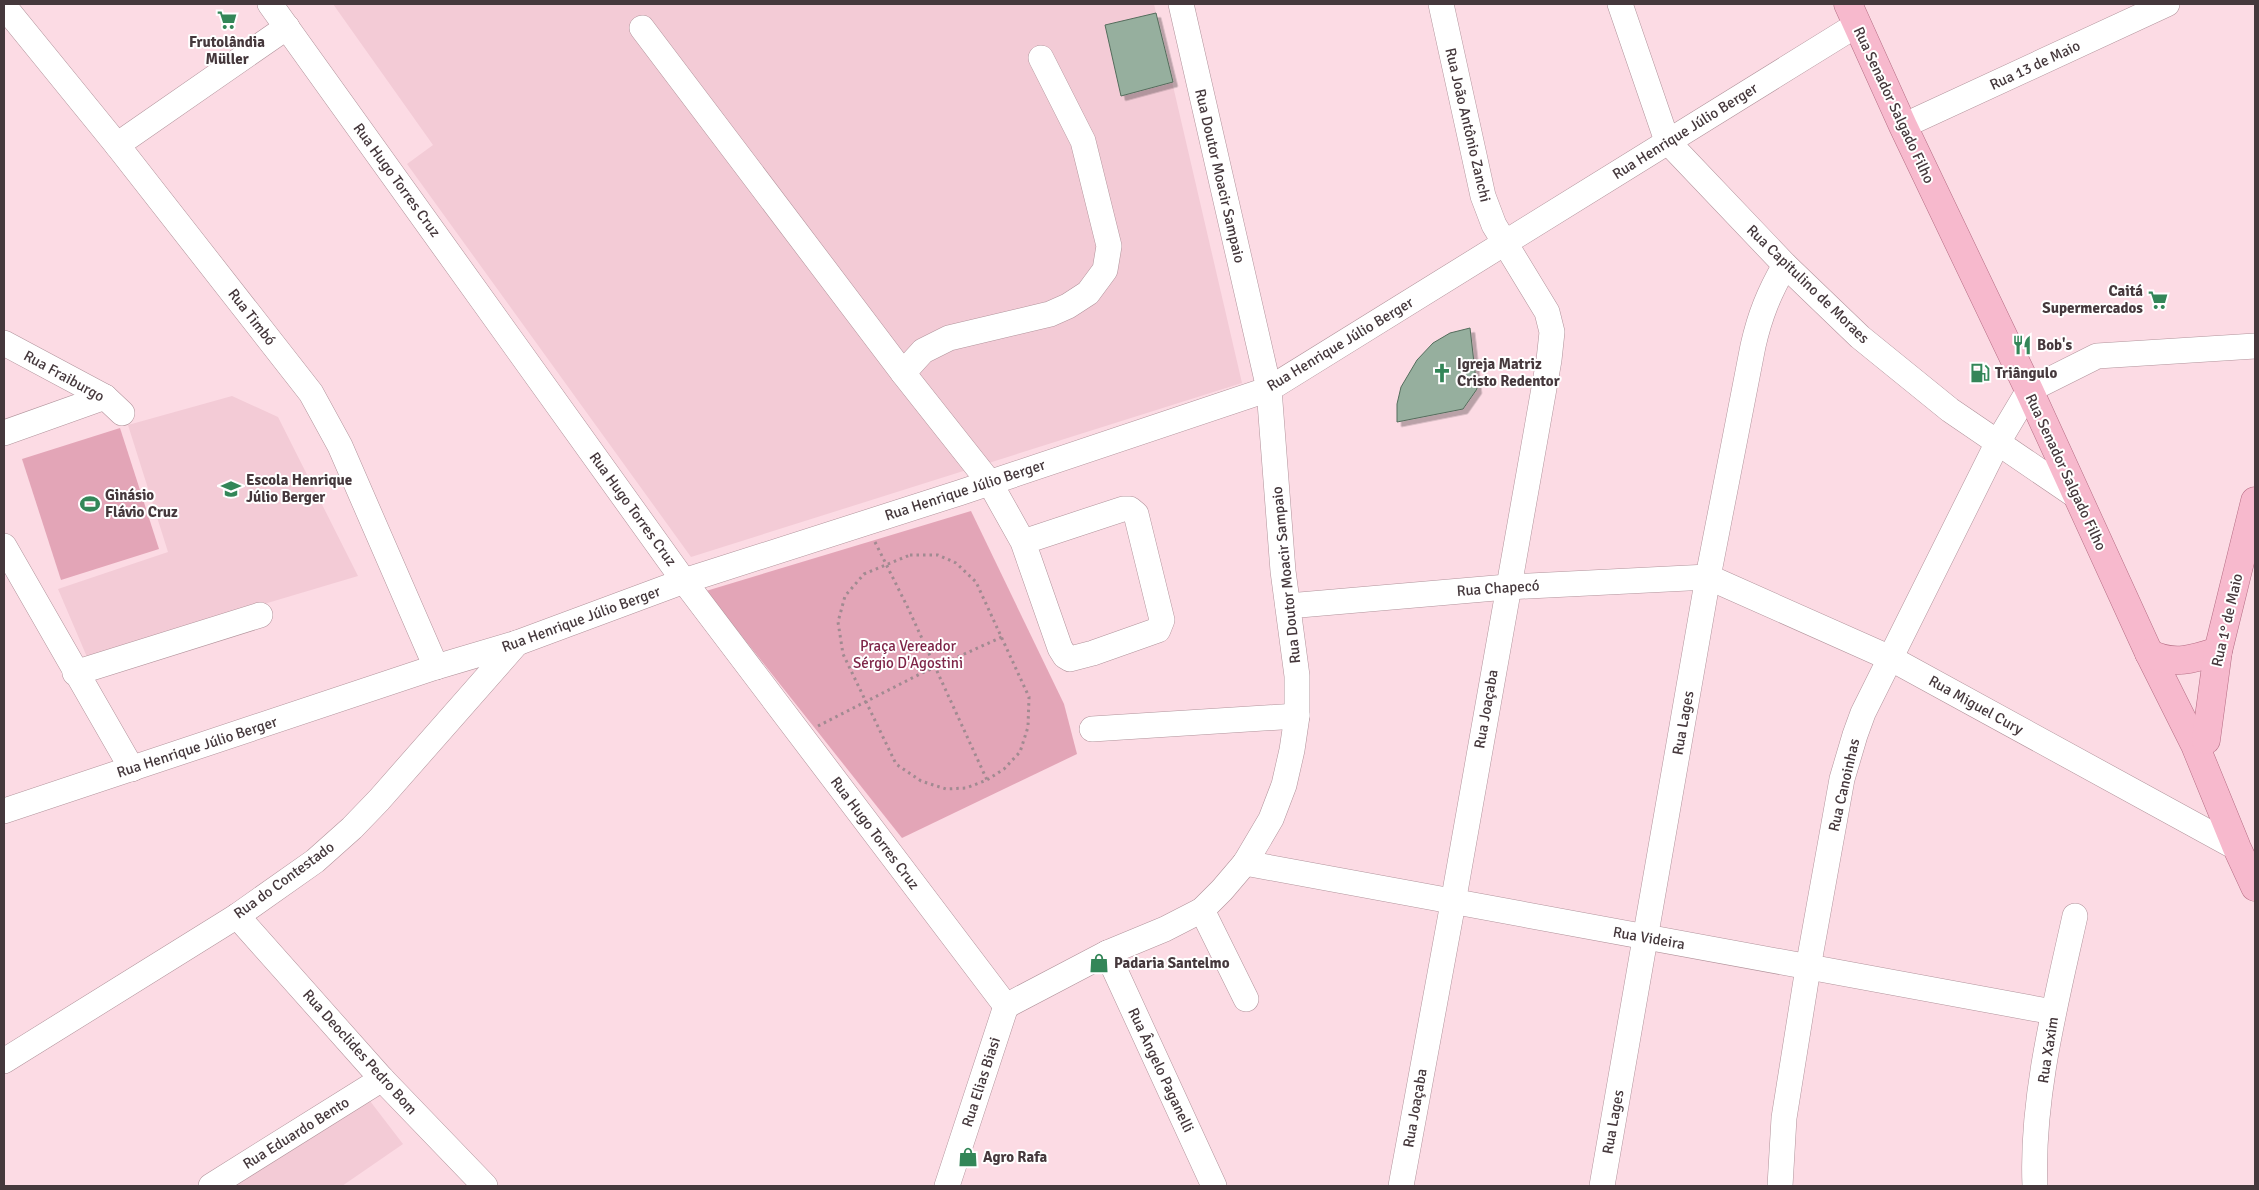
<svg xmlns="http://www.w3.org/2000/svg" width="2259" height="1190" viewBox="0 0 2259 1190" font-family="Signika,sans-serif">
	<defs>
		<filter id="shadow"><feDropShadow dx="4.5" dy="4.5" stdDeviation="0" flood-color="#0004"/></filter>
	</defs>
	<rect width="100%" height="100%" fill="#fcdbe4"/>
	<g fill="#f3cbd6">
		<path d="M333,4H1154L1242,383L691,557L407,164L433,145Z"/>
		<path d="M232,396L278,417L358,576L87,657L58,589L168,552L128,425Z"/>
		<path d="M370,1101L403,1144L342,1186H231Z"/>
	</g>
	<g fill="#e3a5b7">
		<path d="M120,428L159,549L61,580L22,459Z"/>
		<path d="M971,511L1064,704L1077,754L902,838L706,591Z"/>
	</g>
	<g fill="#96af9e" stroke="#546c5c" filter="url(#shadow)">
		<path d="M1156,13L1173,82L1121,96L1105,25Z"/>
		<path d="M1470,328L1477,389L1463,409L1397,422V404L1401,387L1417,360L1433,343L1450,333Z"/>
	</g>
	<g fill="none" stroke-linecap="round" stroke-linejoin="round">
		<defs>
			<g id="minor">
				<path d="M270,4L684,581L1006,1006"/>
				<path d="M1620,4L1667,141L1785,265L1860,337L1950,410L2079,498"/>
				<path d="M4,6L117,145L311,393L340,446L436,667"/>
				<path d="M642,28L903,373"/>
				<path d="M1903,126L2167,4"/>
				<path d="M117,145L287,27"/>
				<path d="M4,343L105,397L122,413"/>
				<path d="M4,433L105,397"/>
				<path d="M1023,542L1123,509H1130L1136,514L1162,620L1158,630L1093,653L1070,659L1065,656L1060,648L1023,542L990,483L903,373L923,351L949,338L1050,314L1068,306L1088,293L1105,270L1109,246L1083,141L1041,58"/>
				<path d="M4,546L132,769"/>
				<path d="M1288,606L1507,587L1708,577L1890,658L2237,848"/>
				<path d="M75,673L260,615"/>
				<path d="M1092,729L1297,716"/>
				<path d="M4,811L436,667L517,643L684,581L959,493L1269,389L1858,24"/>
				<path d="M1245,863L2053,1012"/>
				<path d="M1202,910L1246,999"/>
				<path d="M237,916L382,1079L485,1186"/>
				<path d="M1107,953L1214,1186"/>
				<path d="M1006,1006L1107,953L1165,929L1202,910L1222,890L1245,863L1271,819L1284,785L1292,750L1297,716V676L1283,571L1269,389L1181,4"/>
				<path d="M4,1061L237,916L315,861L352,828L379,800L517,643"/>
				<path d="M211,1186L382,1079"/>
				<path d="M947,1186L1006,1006"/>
				<path d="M1401,1186L1453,903L1549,360L1552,332L1547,312L1494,225L1483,196L1441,4"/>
				<path d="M1602,1186L1708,577L1753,346C1760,315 1769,293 1785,265"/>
				<path d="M1780,1186L1784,1118L1808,968L1842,779L1855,735L1863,713L1998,442L2029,390L2097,356L2255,346"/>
				<path d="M2035,1186C2031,1098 2056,1002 2075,916"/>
			</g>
			<g id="major">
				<path d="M1848,4L1903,126L2029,390L2149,653L2195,745L2237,848L2255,887"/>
				<path d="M2149,653C2173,666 2194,659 2218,651"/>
				<path d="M2206,740L2218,651L2255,501"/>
			</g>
		</defs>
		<use href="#minor" stroke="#b1939b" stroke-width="26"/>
		<use href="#major" stroke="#b56d84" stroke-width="29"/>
		<g stroke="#a18a91" stroke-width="3" stroke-dasharray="2.5 4" stroke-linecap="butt">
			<path d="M875,542L908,608L987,780"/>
			<path d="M910,555H938L956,563L976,582L1029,697L1028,727L1020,752L1004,769L987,780L966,788L946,789L921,781L896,764L843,654L838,622L845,596L864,574Z"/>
			<path d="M818,726L920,674L1002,637"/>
		</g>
		<use href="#minor" stroke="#fff" stroke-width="25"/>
		<use href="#major" stroke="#f7b9cd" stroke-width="28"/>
	</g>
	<defs>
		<symbol id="supermarket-bare" viewBox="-9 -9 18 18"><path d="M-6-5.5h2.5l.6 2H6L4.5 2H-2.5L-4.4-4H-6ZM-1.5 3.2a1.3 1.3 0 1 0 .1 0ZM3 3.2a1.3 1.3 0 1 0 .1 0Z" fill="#338658" stroke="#fff" stroke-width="2.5" paint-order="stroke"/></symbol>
		<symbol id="restaurant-bare" viewBox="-9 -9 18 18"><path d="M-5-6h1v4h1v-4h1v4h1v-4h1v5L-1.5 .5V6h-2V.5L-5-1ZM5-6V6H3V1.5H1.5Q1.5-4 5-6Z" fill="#338658" stroke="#fff" stroke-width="2.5" paint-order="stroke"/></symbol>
		<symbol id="church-bare" viewBox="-9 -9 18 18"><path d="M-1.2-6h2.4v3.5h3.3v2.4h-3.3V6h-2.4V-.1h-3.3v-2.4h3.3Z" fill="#338658" stroke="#fff" stroke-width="2.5" paint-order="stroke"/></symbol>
		<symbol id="fuel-bare" viewBox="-9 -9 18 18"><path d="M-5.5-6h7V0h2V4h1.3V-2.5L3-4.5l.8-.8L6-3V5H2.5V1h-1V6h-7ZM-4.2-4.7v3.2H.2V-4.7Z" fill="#338658" stroke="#fff" stroke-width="2.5" paint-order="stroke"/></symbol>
		<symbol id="school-bare" viewBox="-9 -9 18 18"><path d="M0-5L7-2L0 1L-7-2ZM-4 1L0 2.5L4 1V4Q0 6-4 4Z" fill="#338658" stroke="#fff" stroke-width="2.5" paint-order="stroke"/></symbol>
		<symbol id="stadium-bare" viewBox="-9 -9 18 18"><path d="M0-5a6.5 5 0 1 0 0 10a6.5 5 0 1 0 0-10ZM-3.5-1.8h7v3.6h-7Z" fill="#338658" stroke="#fff" stroke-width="2.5" paint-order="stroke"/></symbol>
		<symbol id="shop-bare" viewBox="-9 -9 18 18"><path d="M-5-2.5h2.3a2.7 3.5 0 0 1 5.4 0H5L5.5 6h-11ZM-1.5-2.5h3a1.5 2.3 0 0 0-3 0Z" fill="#338658" stroke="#fff" stroke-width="2.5" paint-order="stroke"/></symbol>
	</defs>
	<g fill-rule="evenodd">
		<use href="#supermarket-bare" x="213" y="6" width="28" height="28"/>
		<use href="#supermarket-bare" x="2144" y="286" width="28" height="28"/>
		<use href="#restaurant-bare" x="2008" y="331" width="28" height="28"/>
		<use href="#church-bare" x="1428" y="359" width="28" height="28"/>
		<use href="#fuel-bare" x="1966" y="359" width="28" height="28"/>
		<use href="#school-bare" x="217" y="475" width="28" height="28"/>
		<use href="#stadium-bare" x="76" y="490" width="28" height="28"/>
		<use href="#shop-bare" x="1085" y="949" width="28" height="28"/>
		<use href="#shop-bare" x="954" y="1143" width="28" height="28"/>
	</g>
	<g text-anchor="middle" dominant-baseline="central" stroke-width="4" stroke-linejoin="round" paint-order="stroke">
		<g font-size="15" font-weight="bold" fill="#45383c" stroke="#fff" text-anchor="start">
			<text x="227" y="42" text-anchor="middle">Frutolândia<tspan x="227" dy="17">Müller</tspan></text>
			<text x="2143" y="291" text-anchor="end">Caitá<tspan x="2143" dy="17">Supermercados</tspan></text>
			<text x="2037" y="345">Bob's</text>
			<text x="1457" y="364">Igreja Matriz<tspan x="1457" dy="17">Cristo Redentor</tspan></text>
			<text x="1995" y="373">Triângulo</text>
			<text x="246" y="480">Escola Henrique<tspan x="246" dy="17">Júlio Berger</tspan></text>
			<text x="105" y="495">Ginásio<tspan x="105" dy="17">Flávio Cruz</tspan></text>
			<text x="1114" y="963">Padaria Santelmo</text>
			<text x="983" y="1157">Agro Rafa</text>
		</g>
		<g font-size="15" fill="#45383c" stroke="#fff">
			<text transform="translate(2035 65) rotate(-25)">Rua 13 de Maio</text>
			<text transform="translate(1894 105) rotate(65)">Rua Senador Salgado Filho</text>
			<text transform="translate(1468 125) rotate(77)">Rua João Antônio Zanchi</text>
			<text transform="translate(1685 131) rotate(-32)">Rua Henrique Júlio Berger</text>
			<text transform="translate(1220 176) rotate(77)">Rua Doutor Moacir Sampaio</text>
			<text transform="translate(397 180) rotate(54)">Rua Hugo Torres Cruz</text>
			<text transform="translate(1808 284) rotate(44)">Rua Capitulino de Moraes</text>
			<text transform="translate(252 317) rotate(52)">Rua Timbó</text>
			<text transform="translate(1340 344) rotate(-31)">Rua Henrique Júlio Berger</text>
			<text transform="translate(64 376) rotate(29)">Rua Fraiburgo</text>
			<text transform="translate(2066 472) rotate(65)">Rua Senador Salgado Filho</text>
			<text transform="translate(965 490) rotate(-18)">Rua Henrique Júlio Berger</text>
			<text transform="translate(633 509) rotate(54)">Rua Hugo Torres Cruz</text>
			<text transform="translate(1286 575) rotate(-96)">Rua Doutor Moacir Sampaio</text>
			<text transform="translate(1498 588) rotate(-4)">Rua Chapecó</text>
			<text transform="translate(581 619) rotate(-20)">Rua Henrique Júlio Berger</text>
			<text transform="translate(2227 620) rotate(-77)">Rua 1° de Maio</text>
			<text transform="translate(1976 705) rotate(29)">Rua Miguel Cury</text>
			<text transform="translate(1486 709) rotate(-80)">Rua Joaçaba</text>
			<text transform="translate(1683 723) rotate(-80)">Rua Lages</text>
			<text transform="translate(197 747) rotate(-18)">Rua Henrique Júlio Berger</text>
			<text transform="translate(1844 785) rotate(-77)">Rua Canoinhas</text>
			<text transform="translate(875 833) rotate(53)">Rua Hugo Torres Cruz</text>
			<text transform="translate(284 880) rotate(-36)">Rua do Contestado</text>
			<text transform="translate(1649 938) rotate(10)">Rua Videira</text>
			<text transform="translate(2048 1050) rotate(-81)">Rua Xaxim</text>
			<text transform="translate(360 1052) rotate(48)">Rua Deoclides Pedro Bom</text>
			<text transform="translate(1161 1070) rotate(65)">Rua Ângelo Paganelli</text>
			<text transform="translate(981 1082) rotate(-72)">Rua Elias Biasi</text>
			<text transform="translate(1415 1108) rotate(-80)">Rua Joaçaba</text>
			<text transform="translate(1613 1122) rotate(-80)">Rua Lages</text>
			<text transform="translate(296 1133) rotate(-32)">Rua Eduardo Bento</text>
		</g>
		<g font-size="15" fill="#7e2548" stroke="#fff">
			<text x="908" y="646">Praça Vereador<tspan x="908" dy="17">Sérgio D'Agostini</tspan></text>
		</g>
	</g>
	<rect width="2259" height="1190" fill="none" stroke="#45383c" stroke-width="10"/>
</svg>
